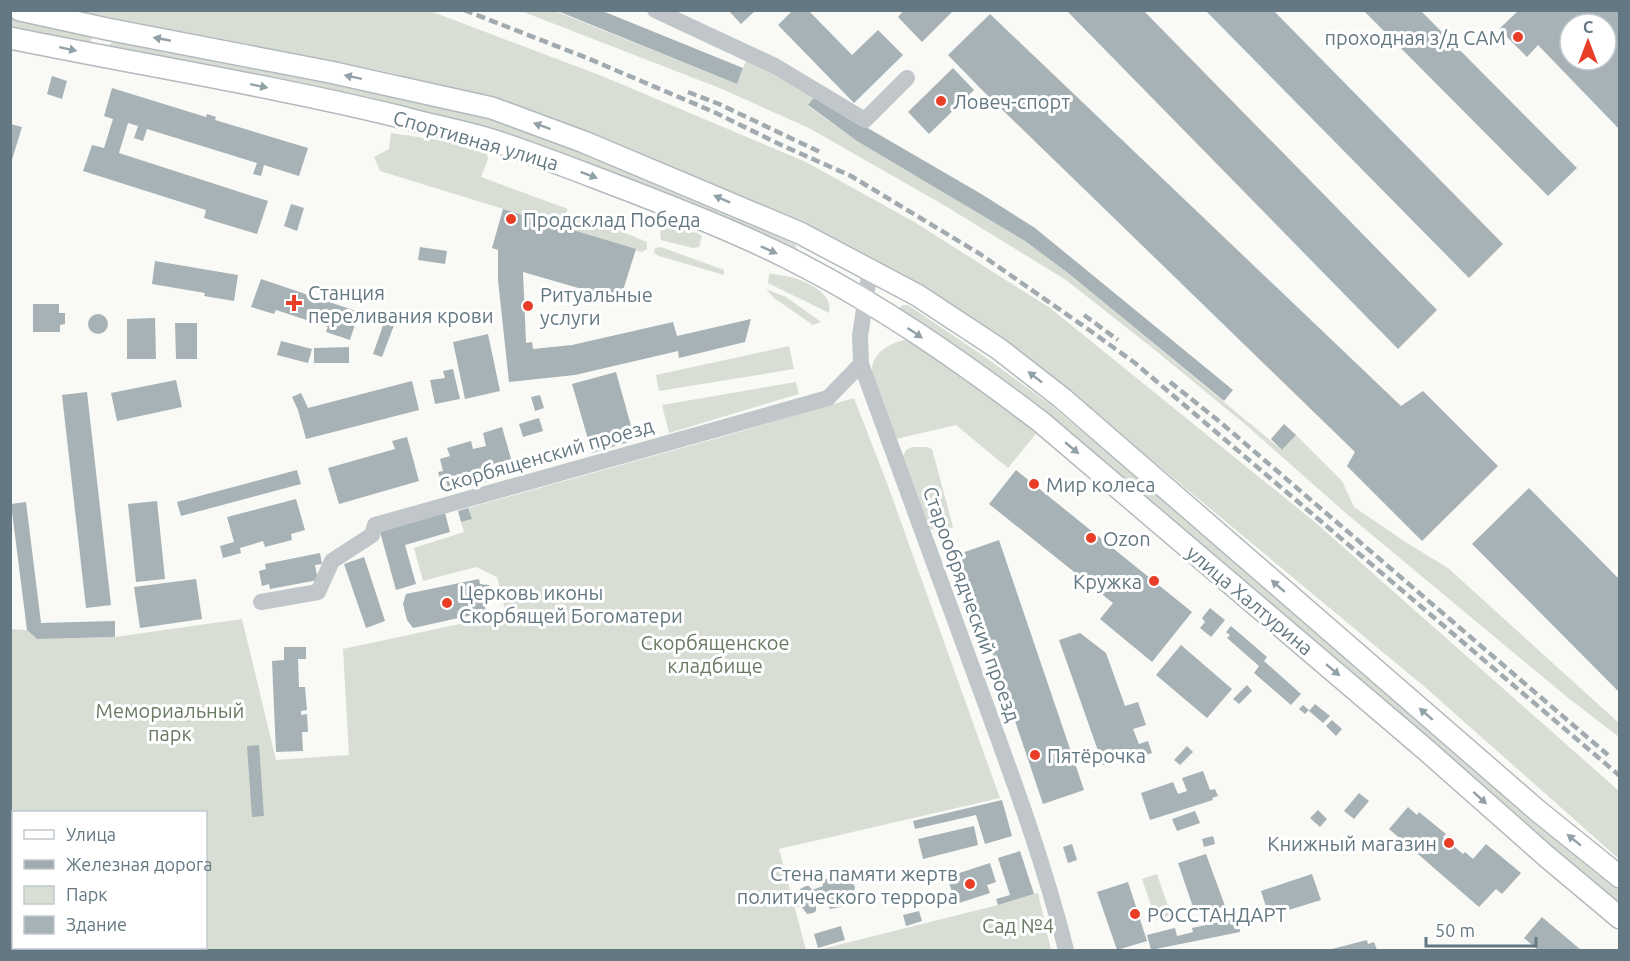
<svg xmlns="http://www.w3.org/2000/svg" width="1630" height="961" viewBox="0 0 1630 961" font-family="Ubuntu,sans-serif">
	<rect width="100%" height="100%" fill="#f9f9f6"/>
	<g fill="#d9ded5" fill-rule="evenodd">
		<path d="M75,11H430L602,76L806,162L916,223L1050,308L1316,523L1619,791V859L1426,688L1018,349L915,282L884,266L815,232L584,134L392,73L290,52Z"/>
		<path d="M521,11H555L737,84L747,58L817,94L808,106L857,141L1025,241L1068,273L1282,450L1296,435L1342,481L1354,507L1407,543L1448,568L1619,723V737L1567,697L1348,515L1246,425L1155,350L1066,280L947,207L809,128L722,89Z"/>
		<path d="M11,18L90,35L92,39L90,43L11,30Z"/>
		<path d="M114,41L392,93L490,119L580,152L699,201L795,244L797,249L794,254L487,128L395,105L389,106L108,49L110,44Z"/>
		<path d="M391,133L445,141L486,151L488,159L481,177L568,209L559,226L380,171L374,157L389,149Z"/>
		<path d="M580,214L647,242V249L642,252L635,250L569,229L574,217Z"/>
		<path d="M663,226L697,233L702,236L699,247L693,248L661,240L660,234Z"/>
		<path d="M661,247L724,270V275L659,256L654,253L655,248Z"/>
		<path d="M771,273C778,276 784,275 790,277C806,281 834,293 829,313L768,283L769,275Z"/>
		<path d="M766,289L786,297L821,322L813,325L774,298Z"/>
		<path d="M902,305H908L988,359L1052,406L1408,707L1619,890V908L899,310Z"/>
		<path d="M906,340L921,345L1038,431L1008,468L956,425L896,439C891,424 871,381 872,368C874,351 892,342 906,340Z"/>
		<path d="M789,346L794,369L659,391L656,375Z"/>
		<path d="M796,382L799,394L669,433L662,405Z"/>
		<path d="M854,398L887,483L1000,798L779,849L806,950H11L10,629L27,630L37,639L115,637L242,619L276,760L349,755L343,649L506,614L497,577L476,567L423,581L414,548L464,532L461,522L471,519L468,508L725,436ZM14,812H206V948H14Z"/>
		<path d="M912,447H926L932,449L953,527L944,531L930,529L903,456L906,450Z"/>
		<path d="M1157,874L1171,915L1156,920L1142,879Z"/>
		<path d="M1038,893L1051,950H818L998,905Z"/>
	</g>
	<g fill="#a6b2b6" fill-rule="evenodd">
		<path d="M555,10H600L743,68L737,84Z"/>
		<path d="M728,10H756L741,24Z"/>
		<path d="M793,10H808L852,55L878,30L903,55L854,103L778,25Z"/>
		<path d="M904,10H954L922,42L898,17Z"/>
		<path d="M1066,10H1143L1437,310L1398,349Z"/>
		<path d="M1205,10H1273L1503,244L1469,278Z"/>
		<path d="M1363,10H1420L1577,168L1548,196Z"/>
		<path d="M1519,10H1620V130L1538,45L1527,57L1499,29ZM1570,24H1606V60H1570Z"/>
		<path d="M990,14L1401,406L1423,391L1498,466L1422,541L1347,466L1355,452L982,90L948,55Z"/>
		<path d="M953,68L974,90L929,134L908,112Z"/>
		<path d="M52,76L67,81L62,99L47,94Z"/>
		<path d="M112,88L206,117L207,114L216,117L215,120L308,148L299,176L264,165L261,176L253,174L257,163L147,129L143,141L134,138L138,126L128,123L119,153L268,201L257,234L204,218L206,210L83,171L92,145L104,148L113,119L104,116Z"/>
		<path d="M817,94L854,120L983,195L1035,228L1233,390L1224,401L1068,273L1025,241L857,141L808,105Z"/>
		<path d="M10,124L22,127L11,163H10Z"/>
		<path d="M291,204L304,208L297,231L284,226Z"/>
		<path d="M503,209L636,249L620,300L523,272L526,343L532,342L533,349L572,345L673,322L677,336L751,319L745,342L679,358L678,351L575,375L509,382L498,280V250L492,248Z"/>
		<path d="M420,247L447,251L445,264L418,260Z"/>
		<path d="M155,261L238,275L234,301L204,296L205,293L152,284Z"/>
		<path d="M261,279L359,312L350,340L326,332L328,327L276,310L274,314L251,307Z"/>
		<path d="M33,304H59V313H65V324L60,325V332H33Z"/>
		<circle cx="98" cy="324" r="10"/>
		<path d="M386,317L396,320L382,357L373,354Z"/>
		<path d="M155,318L156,359H127V319Z"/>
		<path d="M175,323H197V359H176Z"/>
		<path d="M488,334L500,391L465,399L453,342Z"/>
		<path d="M281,341L312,349L308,363L277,355Z"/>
		<path d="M349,347V363H314V348Z"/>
		<path d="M453,369L460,399L435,404L430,380L445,378L443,371Z"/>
		<path d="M616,372L635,440L592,453L572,384Z"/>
		<path d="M176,380L182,407L117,421L111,393Z"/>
		<path d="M412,381L419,410L306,439L298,410L292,397L301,393L308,408Z"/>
		<path d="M87,392L111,605L86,608L62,395Z"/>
		<path d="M540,395L544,408L535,411L531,397Z"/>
		<path d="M539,418L543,431L523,437L519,424Z"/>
		<path d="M1284,424L1296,435L1282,450L1271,439Z"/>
		<path d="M502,427L515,473L449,492L446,480L441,482L438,472L443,471L440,459L450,456L447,448L471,441L473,449L486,446L483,433Z"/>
		<path d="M407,437L419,481L339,504L328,468L395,449L392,441Z"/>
		<path d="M297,470L301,484L181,516L177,502Z"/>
		<path d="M1016,470L1192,612L1152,662L1100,619L1113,603L989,504Z"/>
		<path d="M1529,488L1620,580V693L1472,544Z"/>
		<path d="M296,499L305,530L291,534L292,540L265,547L263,541L240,548L241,553L223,558L220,546L234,542L227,517Z"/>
		<path d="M157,501L165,579L136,582L128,504Z"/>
		<path d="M26,502L41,623L115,621V637L37,639L27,630L11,504Z"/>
		<path d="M468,508L472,519L461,522L458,511Z"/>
		<path d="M445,513L450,532L405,545L416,584L396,590L380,532Z"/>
		<path d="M999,540L1084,790L1043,804L959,554Z"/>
		<path d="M320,553L322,564L315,565L318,580L270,589L269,584L262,586L259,571L266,569L265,564Z"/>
		<path d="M364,557L385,621L366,628L344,564Z"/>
		<path d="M196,579L202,619L140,628L134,587Z"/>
		<path d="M479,579L480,584L489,585L494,592L492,601L485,606L486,612L413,628L407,620L403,604L406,594Z"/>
		<path d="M1210,608L1225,620L1211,637L1200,628L1205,622L1202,618Z"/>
		<path d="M1231,626L1267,657L1264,661L1301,694L1291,705L1254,673L1259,666L1227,638L1230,635L1226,632Z"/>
		<path d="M1080,633L1106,653L1125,706L1138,702L1146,725L1133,729L1139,744L1148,741L1152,753L1143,756L1142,751L1103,765L1059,640Z"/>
		<path d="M1181,645L1232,689L1207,718L1156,675Z"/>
		<path d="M284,647H306V659H298L299,687H305L307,710L301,711V715L307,714L308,732H302L303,751L276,752L272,661L284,660Z"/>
		<path d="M1247,685L1252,691L1239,704L1233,699Z"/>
		<path d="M1315,704L1330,716L1323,723L1309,711Z"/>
		<path d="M1303,705L1309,710L1305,714L1299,709Z"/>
		<path d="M1332,720L1342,729L1336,736L1326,726Z"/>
		<path d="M259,745L264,816L252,817L247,746Z"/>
		<path d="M1187,746L1193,752L1180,765L1174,760Z"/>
		<path d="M1203,771L1210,790L1215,789L1218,796L1212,798L1213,800L1150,820L1141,793L1173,782L1178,794L1187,791L1182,778Z"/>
		<path d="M1359,793L1369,801L1354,819L1344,811Z"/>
		<path d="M1002,800L1012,836L985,844L976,815L915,829L913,821Z"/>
		<path d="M1408,807L1417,815L1419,812L1446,834L1443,837L1463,854L1465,852L1473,859L1486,844L1521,873L1502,894L1496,889L1479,907L1389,829Z"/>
		<path d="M1318,810L1327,819L1320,827L1310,818Z"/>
		<path d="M1195,811L1200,823L1177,831L1172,819Z"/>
		<path d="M974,826L978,845L923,859L918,839Z"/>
		<path d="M1213,836L1215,844L1204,847L1202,839Z"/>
		<path d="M1072,844L1077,860L1068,863L1063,847Z"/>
		<path d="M1020,851L1034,894L998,905L996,899L1010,895L998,858Z"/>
		<path d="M1206,854L1225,906L1208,912L1206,906L1194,910L1178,863Z"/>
		<path d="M990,863L996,882L987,885L990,893L956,904L947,877Z"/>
		<path d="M1312,874L1321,900L1269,916L1261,891Z"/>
		<path d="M831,877H836L839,880L849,879L851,880L855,887L853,896L844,900V904L840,907L830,909L827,904L816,906V911L813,913L807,914L801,906L796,907L794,900L799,898L800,889L806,886H809L812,890L823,886L822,881Z"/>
		<path d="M1128,882L1147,941L1117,950L1097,892Z"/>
		<path d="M919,911L922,921L906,926L903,915Z"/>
		<path d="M1542,917L1581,950H1538L1524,938Z"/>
		<path d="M1238,918L1240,932L1151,950L1147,935L1175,928L1177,936L1193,932L1192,928Z"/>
		<path d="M841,926L845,940L818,948L814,934Z"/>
		<path d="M1367,940L1368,944L1374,942L1377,950H1328Z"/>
	</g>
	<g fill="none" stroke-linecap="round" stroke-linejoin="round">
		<defs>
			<g id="major">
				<path d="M20,10L107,29L330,72L492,108L584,142L800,233L917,295L999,349L1062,398L1538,811L1620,877"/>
				<path d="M10,38C142,65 275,86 405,118C434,126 463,131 492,140C538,155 583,173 628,190C682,211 736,232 788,258C878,303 961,361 1041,422L1425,749L1546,856L1620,918"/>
			</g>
		</defs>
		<use href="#major" stroke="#b3babd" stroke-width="24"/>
		<g stroke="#c0c6c9" stroke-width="16">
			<path d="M655,10L775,66L865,120L907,78"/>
			<path d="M870,270L860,336L861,364C902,478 945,591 986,705C1016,787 1045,866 1066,950"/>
			<path d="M261,602L318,592L332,561L372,535L375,525L828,398L861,364"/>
		</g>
		<use href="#major" stroke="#fff" stroke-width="21"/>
		<g stroke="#a1aaaf" stroke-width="4.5" stroke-dasharray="9 4.5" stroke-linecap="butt">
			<path d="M464,10L587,58L714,112L779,144L851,176L980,254L1092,332L1135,363L1620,776"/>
			<path d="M688,92L719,104L822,153"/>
			<path d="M1084,315L1118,340"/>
			<path d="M1170,382L1220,422L1608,755"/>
		</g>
	</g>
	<defs><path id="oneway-solid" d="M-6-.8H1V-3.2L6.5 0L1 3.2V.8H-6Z" transform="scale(1.5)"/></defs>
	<g fill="#92a0a8">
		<use href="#oneway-solid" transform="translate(162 39) rotate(-169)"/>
		<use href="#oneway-solid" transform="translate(68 49) rotate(12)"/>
		<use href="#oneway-solid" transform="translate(353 77) rotate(-168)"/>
		<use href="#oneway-solid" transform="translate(259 86) rotate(12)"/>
		<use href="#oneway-solid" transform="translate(542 126) rotate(-160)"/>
		<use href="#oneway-solid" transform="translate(589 175) rotate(21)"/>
		<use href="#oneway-solid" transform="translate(722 199) rotate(-156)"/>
		<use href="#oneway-solid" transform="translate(769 250) rotate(24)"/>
		<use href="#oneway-solid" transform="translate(915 333) rotate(34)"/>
		<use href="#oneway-solid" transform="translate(1035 377) rotate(-142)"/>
		<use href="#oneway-solid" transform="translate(1072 448) rotate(40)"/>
		<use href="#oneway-solid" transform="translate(1278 586) rotate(-139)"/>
		<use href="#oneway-solid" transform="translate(1333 670) rotate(40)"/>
		<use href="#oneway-solid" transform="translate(1426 714) rotate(-139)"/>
		<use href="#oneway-solid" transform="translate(1480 798) rotate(42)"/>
		<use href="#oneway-solid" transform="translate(1574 840) rotate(-141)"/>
	</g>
	<g fill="#e93d27" stroke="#fff" stroke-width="2">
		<circle cx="1518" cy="37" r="6"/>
		<circle cx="941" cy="101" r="6"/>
		<circle cx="511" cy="219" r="6"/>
		<path d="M291 294h6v6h6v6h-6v6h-6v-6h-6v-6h6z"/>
		<circle cx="528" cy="306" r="6"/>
		<circle cx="1034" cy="484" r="6"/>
		<circle cx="1091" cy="538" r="6"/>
		<circle cx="1154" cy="581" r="6"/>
		<circle cx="447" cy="603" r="6"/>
		<circle cx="1035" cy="755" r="6"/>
		<circle cx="1449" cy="843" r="6"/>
		<circle cx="970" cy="884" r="6"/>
		<circle cx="1135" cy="914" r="6"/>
	</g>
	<g text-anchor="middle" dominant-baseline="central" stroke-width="6" stroke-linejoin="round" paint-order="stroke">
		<g font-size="20" fill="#637882" stroke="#fff" text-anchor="start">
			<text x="1506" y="37" text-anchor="end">проходная з/д САМ</text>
			<text x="953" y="101">Ловеч-спорт</text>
			<text x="523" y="219">Продсклад Победа</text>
			<text x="308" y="292">Станция<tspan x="308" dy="23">переливания крови</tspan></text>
			<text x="540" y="294">Ритуальные<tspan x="540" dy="23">услуги</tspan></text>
			<text x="1046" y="484">Мир колеса</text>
			<text x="1103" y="538">Ozon</text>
			<text x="1142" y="581" text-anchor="end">Кружка</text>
			<text x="459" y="592">Церковь иконы<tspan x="459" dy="23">Скорбящей Богоматери</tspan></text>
			<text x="1047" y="755">Пятёрочка</text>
			<text x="1437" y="843" text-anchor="end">Книжный магазин</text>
			<text x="958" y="873" text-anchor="end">Стена памяти жертв<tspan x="958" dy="23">политического террора</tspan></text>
			<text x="1147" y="914">РОССТАНДАРТ</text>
		</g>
		<g font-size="20" fill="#637882" stroke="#fff">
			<text transform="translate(476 140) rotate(16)">Спортивная улица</text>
			<text transform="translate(546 455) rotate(-16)">Скорбященский проезд</text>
			<text transform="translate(1250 600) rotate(40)">улица Халтурина</text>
			<text transform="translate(972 604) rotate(70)">Старообрядческий проезд</text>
		</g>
		<g font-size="20" fill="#697a62" stroke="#fff">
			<text x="715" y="642">Скорбященское<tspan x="715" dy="23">кладбище</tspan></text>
			<text x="170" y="710">Мемориальный<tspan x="170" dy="23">парк</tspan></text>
			<text x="1018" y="925">Сад №4</text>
		</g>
	</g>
	<rect width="1630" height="961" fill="none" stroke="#637882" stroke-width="24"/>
	<rect x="12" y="811" width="195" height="138" fill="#ffffff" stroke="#c1c9cd" stroke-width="1.5"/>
	<rect x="24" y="830" width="30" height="9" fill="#ffffff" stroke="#c1c9cd" stroke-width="1.5"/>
	<text x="66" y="841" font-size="18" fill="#637882">Улица</text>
	<rect x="24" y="860" width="30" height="9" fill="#a1aaaf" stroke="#c1c9cd" stroke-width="1.5"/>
	<text x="66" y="871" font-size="18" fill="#637882">Железная дорога</text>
	<rect x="24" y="886" width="30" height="18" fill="#d9ded5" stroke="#c1c9cd" stroke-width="1.5"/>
	<text x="66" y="901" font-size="18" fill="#637882">Парк</text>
	<rect x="24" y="916" width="30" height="18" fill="#a6b2b6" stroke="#c1c9cd" stroke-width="1.5"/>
	<text x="66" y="931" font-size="18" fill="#637882">Здание</text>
	<g transform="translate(1588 42)"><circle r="28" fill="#ffffff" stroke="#c1c9cd" stroke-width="1.5"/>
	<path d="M0-4.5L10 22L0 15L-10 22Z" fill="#e93d27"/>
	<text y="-9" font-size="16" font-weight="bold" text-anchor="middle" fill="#637882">С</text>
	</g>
	<path d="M1426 937v9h110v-9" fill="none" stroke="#637882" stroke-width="3"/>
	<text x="1435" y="937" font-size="18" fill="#637882" stroke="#ffffff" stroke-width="4.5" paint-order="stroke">50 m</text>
</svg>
